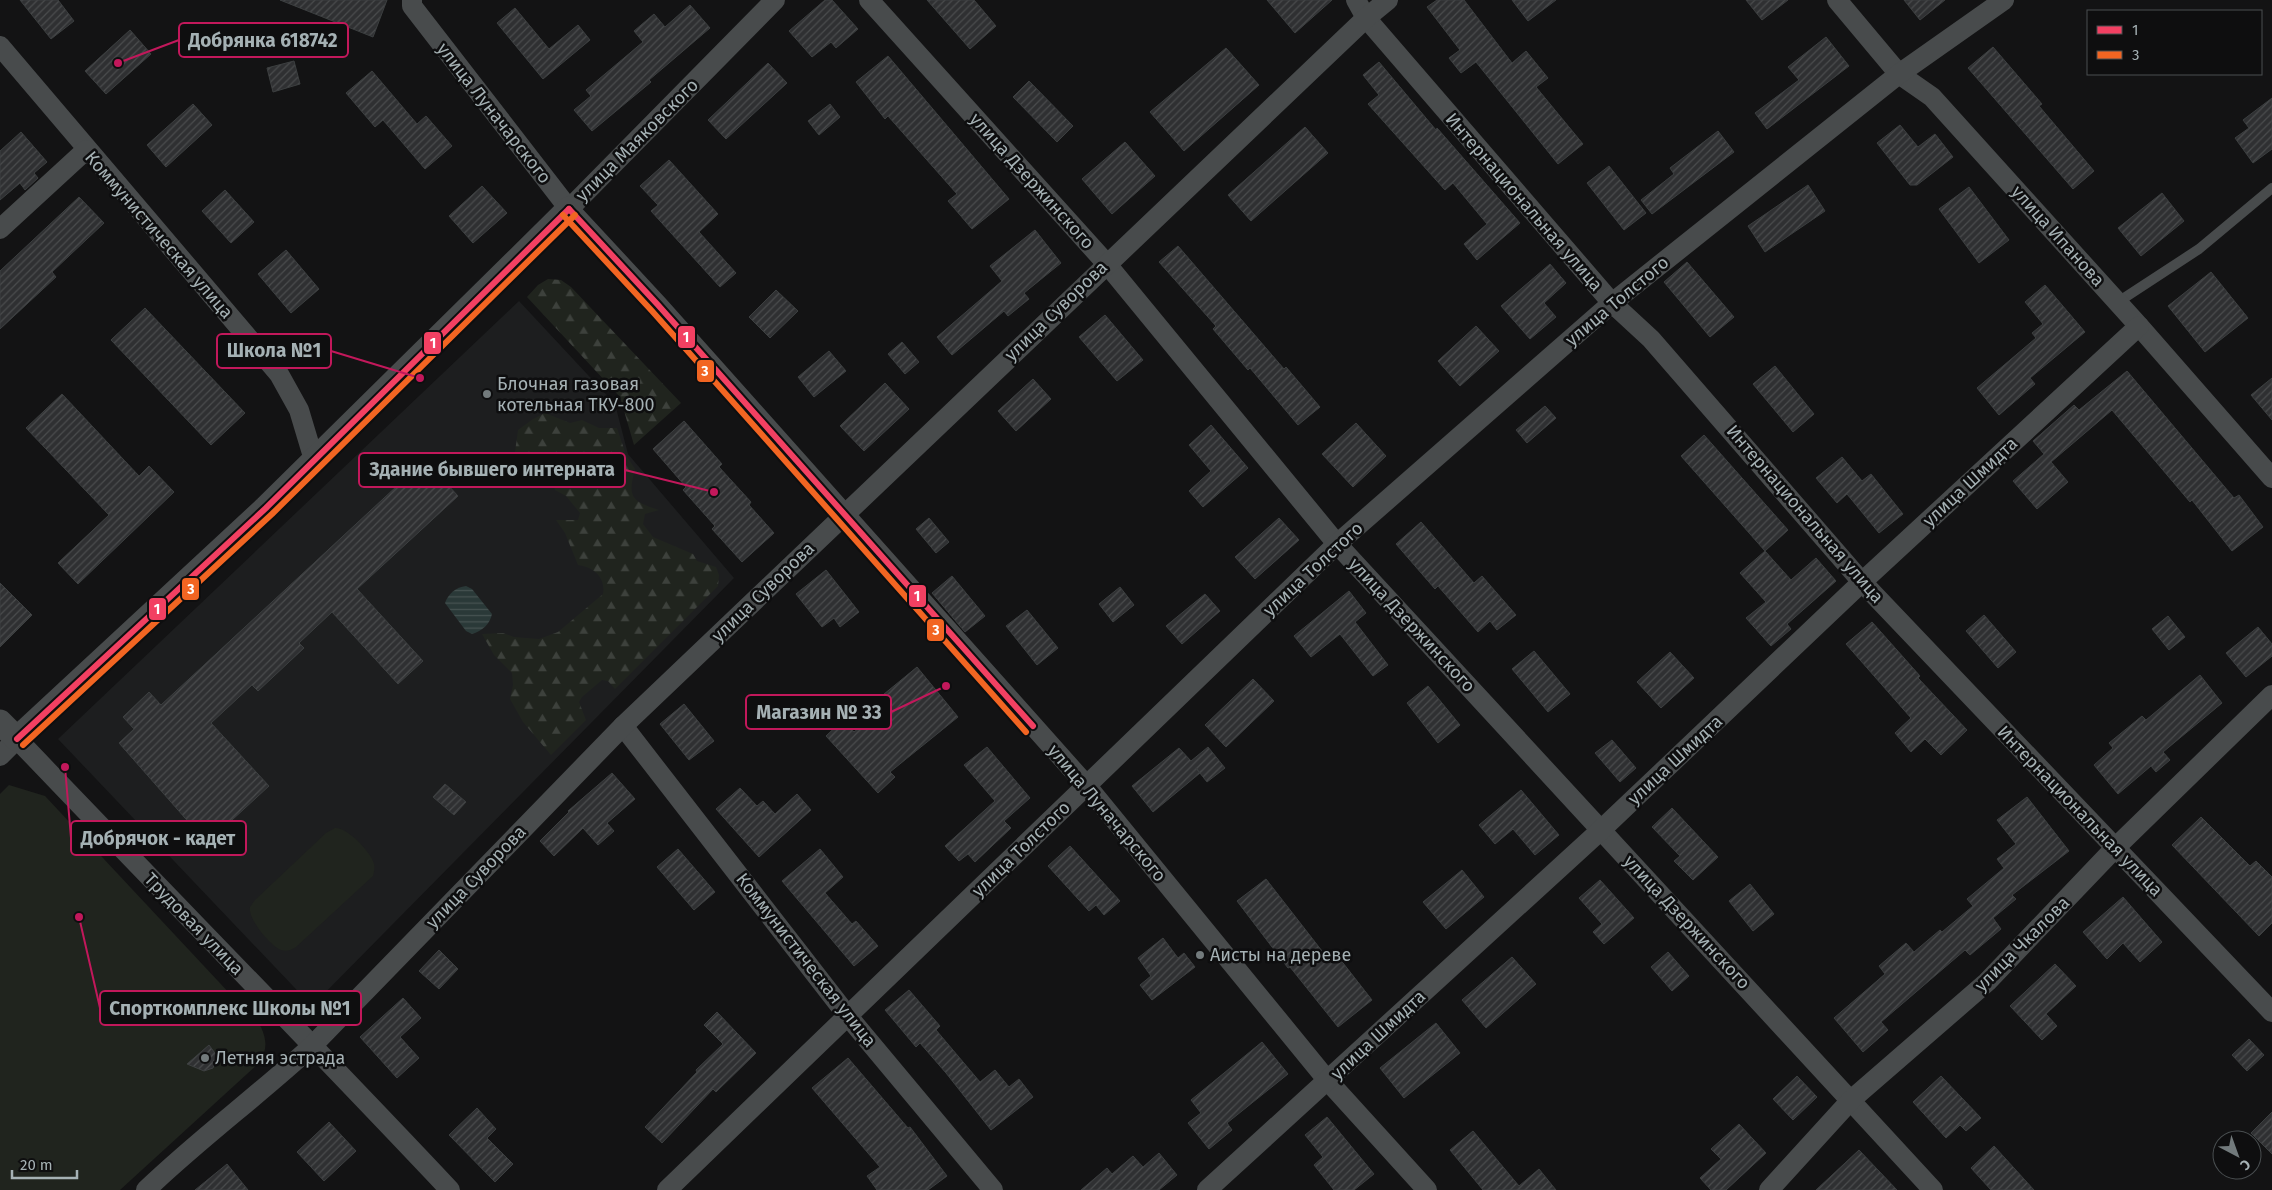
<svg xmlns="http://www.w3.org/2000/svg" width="2272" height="1190" viewBox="0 0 2272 1190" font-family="'Fira Sans',sans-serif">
	<defs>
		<pattern id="forest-firs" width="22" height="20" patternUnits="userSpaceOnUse" patternTransform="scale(1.25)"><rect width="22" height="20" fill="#20241e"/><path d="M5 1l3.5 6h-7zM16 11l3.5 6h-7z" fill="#3d413c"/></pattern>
		<pattern id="water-rules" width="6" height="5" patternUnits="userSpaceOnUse" patternTransform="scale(1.25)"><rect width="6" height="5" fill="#2a3938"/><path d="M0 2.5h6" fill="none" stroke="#465352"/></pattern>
		<pattern id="building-hatch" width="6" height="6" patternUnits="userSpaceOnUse" patternTransform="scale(1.25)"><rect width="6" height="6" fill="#2f3032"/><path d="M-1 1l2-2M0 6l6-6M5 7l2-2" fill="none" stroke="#4a4c4d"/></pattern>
	</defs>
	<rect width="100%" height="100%" fill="#131314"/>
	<path fill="#1d1e1f" d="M519,301L615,404L628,454L734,578L312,1006L58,739Z"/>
	<g fill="#20241e">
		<path d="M9,785L45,796L261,1027C267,1041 267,1049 260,1062L120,1190H0V794Z"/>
		<path d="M335,828C347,827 371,852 374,864C375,868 374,872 373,876L296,947C291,950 287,952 281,950C270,946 248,919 250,907L255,900L326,833Z"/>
	</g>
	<g fill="url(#forest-firs)">
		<path d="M548,279L561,280L571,287L681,403L634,445L620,397L527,297L538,285Z"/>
		<path d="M545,413L570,423L582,420L599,428H617L626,455L635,469C627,498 632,501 659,510L645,514L643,524L653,537L693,554L697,561L716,567L719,575L718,586L615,689L608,681L602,680L582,697L579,702L586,720L551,755L523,722L510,699L513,685L512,673L494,655L482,634L503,633L514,637L539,639L558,632L603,594C606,577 593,567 578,565L565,533L556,520H578L580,513L566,496L555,490L553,482L544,473H524L508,461L515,452L518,430L533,419Z"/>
	</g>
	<path fill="url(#water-rules)" d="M466,586L472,589L492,614C490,624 482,631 472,634L466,631L445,603C448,594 456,587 466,586Z"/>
	<g fill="url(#building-hatch)" stroke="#3c3f40">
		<path d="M20,0H58L74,21L51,39Z"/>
		<path d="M280,0H387L373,37Z"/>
		<path d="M825,0H832L858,29L836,48L831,42L812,57L789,31Z"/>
		<path d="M927,0H974L996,26L970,49Z"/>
		<path d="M1267,0H1332L1295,33Z"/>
		<path d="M1437,0H1464L1512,63L1526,51L1548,78L1536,87L1583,144L1558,164L1476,62L1461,73L1449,58L1460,50L1427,7Z"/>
		<path d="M1512,0H1556L1528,21Z"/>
		<path d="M1746,0H1788L1762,20Z"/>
		<path d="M1904,0H1945L1920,20Z"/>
		<path d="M690,5L710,28L649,80L651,82L592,131L574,110L591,96L586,90L643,42L634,31L654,14L665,27Z"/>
		<path d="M515,8L549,49L578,25L590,40L543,79L497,23Z"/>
		<path d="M130,30L151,54L106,94L85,71Z"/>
		<path d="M1826,37L1849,66L1767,129L1755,113L1799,80L1788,67Z"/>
		<path d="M1993,47L2042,104L2039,106L2094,171L2073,189L1968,68Z"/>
		<path d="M1226,48L1259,85L1184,151L1150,112Z"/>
		<path d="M888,56L1009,199L972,229L948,201L957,194L888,116L885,119L856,82Z"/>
		<path d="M294,61L300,84L273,92L267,68Z"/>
		<path d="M1379,62L1436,130L1437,128L1520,223L1477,260L1464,244L1487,224L1453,183L1445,190L1368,104L1379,95L1363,75Z"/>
		<path d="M768,63L787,83L726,139L708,120Z"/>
		<path d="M372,71L417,124L426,116L452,146L425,169L383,120L375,127L346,93Z"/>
		<path d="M1029,81L1073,126L1057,142L1013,97Z"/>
		<path d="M2272,98V149L2253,163L2235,138L2249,128L2243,120Z"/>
		<path d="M193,104L212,125L166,167L147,145Z"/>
		<path d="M830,104L840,117L819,135L808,121Z"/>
		<path d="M1900,125L1918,147L1935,134L1953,157L1917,185H1910L1877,143Z"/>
		<path d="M1305,127L1328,153L1251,221L1228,195Z"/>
		<path d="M1718,131L1734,152L1652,214L1641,200L1674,174L1670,168Z"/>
		<path d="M21,132L47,162L34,173L38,178L25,190L20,183L0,200V151Z"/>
		<path d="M1125,142L1155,176L1112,214L1082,179Z"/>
		<path d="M669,160L718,214L699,232L736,273L720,287L651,211L658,205L640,186Z"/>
		<path d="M1609,166L1646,213L1624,230L1587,183Z"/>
		<path d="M1808,185L1825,211L1765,252L1748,226Z"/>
		<path d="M482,186L507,213L473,243L449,216Z"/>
		<path d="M1969,187L2009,240L1979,263L1939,209Z"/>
		<path d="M225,190L254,222L231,243L202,211Z"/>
		<path d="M2162,193L2184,221L2141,256L2118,228Z"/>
		<path d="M79,197L104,223L52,272L56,277L0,329V271Z"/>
		<path d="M1035,230L1061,263L1024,293L1029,299L1008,316L1004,311L952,355L937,337L1002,281L990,266Z"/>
		<path d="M1178,246L1284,369L1286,367L1320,407L1298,425L1250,368L1248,370L1213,329L1216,326L1159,262Z"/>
		<path d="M286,250L319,289L291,313L258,274Z"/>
		<path d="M1687,262L1734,317L1710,337L1664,282Z"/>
		<path d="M1550,264L1566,283L1544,303L1556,317L1530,339L1501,306Z"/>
		<path d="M2211,272L2248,318L2205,352L2168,306Z"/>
		<path d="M2045,285L2085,332L2030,378L2035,384L1999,415L1977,388L2036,338L2032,333L2043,324L2025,302Z"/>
		<path d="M776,290L798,311L770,338L749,317Z"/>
		<path d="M145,308L245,413L211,445L111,340Z"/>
		<path d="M1105,315L1143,360L1117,381L1079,337Z"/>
		<path d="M1476,326L1499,351L1460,386L1438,361Z"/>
		<path d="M902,342L919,362L905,374L888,354Z"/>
		<path d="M829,351L846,371L814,397L798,377Z"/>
		<path d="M1775,366L1814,414L1793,432L1753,384Z"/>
		<path d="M2127,371L2234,498L2239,495L2263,527L2232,551L2192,500L2190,502L2112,410L2051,462L2068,482L2037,509L2013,481L2044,454L2033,441L2074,405L2079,410Z"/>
		<path d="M2272,378V420L2251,395Z"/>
		<path d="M1033,379L1051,399L1016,431L998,411Z"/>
		<path d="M885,383L909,409L864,451L840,426Z"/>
		<path d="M62,394L139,476L149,466L174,492L78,584L58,563L109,515L26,428Z"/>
		<path d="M1545,406L1556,418L1527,443L1516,430Z"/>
		<path d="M684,421L722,464L719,467L751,502L749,505L774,533L742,562L712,529L715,526L683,490L686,487L653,449Z"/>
		<path d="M1356,423L1386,456L1353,487L1322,454Z"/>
		<path d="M1211,425L1248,468L1203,507L1189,491L1211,471L1189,445Z"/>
		<path d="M1704,435L1788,530L1765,551L1681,456Z"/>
		<path d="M1842,457L1862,481L1871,474L1903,514L1879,533L1847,494L1837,503L1816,478Z"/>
		<path d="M425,460L458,496L357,589L423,661L398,684L332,612L299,643L304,648L258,691L252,685L211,723L269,786L207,843L119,743L134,729L123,717L149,692L161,705Z"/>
		<path d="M929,518L949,542L936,553L916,529Z"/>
		<path d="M1279,518L1299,540L1255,579L1235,557Z"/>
		<path d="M1421,522L1474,583L1482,576L1516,615L1497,630L1490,621L1478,632L1438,586L1435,589L1396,544Z"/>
		<path d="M1765,551L1791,580L1816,558L1836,581L1787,624L1791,629L1771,646L1746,618L1766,602L1740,573Z"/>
		<path d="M826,570L859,612L840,627L834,618L822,627L796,594Z"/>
		<path d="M952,576L985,616L965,632L932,593Z"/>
		<path d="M0,583L32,615L0,647Z"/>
		<path d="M1120,587L1134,605L1113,622L1099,604Z"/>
		<path d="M1349,591L1366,613L1355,622L1388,665L1373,676L1340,634L1311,657L1294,636Z"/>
		<path d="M1205,594L1220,611L1182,644L1166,626Z"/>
		<path d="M1027,610L1058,648L1037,665L1006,626Z"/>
		<path d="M1984,615L2016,652L1998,668L1966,631Z"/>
		<path d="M2168,616L2185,637L2169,650L2152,629Z"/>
		<path d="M1872,622L1920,676L1918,678L1967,730L1941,755L1925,739L1911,752L1895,733L1911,718L1846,644Z"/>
		<path d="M2258,627L2272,644V656L2246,677L2226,653Z"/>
		<path d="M1534,651L1570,694L1548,712L1512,669Z"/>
		<path d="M1670,652L1694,678L1661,708L1637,682Z"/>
		<path d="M917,667L958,717L890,772L895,777L878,793L826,736L843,720L854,732L885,707L878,699Z"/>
		<path d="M2200,675L2222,703L2163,752L2170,760L2156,772L2151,766L2118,794L2094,765L2113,748L2109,743L2142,716L2146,720Z"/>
		<path d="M1253,679L1274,701L1226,747L1205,725Z"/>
		<path d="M1428,686L1460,725L1438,743L1407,703Z"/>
		<path d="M684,704L714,741L689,760L660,724Z"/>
		<path d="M1612,740L1636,768L1620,782L1595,753Z"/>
		<path d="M987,747L1030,798L1004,821L1011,828L975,862L968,854L959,861L945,846L995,801L964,765Z"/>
		<path d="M1208,747L1225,768L1207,782L1196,768L1200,773L1153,812L1132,786L1179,748L1191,761Z"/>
		<path d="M612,773L635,799L607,823L614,831L598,845L583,828L554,856L540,841L569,812L568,811Z"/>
		<path d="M445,784L466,802L454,815L433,797Z"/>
		<path d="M740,788L757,806L763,801L775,814L797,794L811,810L759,857L716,809Z"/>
		<path d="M1521,790L1559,835L1535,855L1513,829L1495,844L1479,825Z"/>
		<path d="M2027,797L2069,851L2012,895L2016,899L1993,918L2001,929L1970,955L1965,950L1881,1022L1888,1030L1863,1052L1834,1018L1885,974L1879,966L1906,943L1914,952L1940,930L1942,932L1973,906L1967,899L2004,868L1997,859L2016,844L1997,820Z"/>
		<path d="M1672,808L1718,857L1693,880L1674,861L1680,856L1652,827Z"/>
		<path d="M2201,817L2250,866L2256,861L2272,877V923L2259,936L2172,845Z"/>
		<path d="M1070,846L1120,901L1104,915L1096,905L1089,911L1048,866Z"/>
		<path d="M678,849L715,892L694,910L657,867Z"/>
		<path d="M820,849L843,877L825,893L852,924L856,921L878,946L854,966L782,881Z"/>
		<path d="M1462,870L1484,897L1446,929L1423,902Z"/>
		<path d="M1266,879L1329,960L1336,954L1372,1000L1338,1027L1290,967L1288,968L1237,901Z"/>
		<path d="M1600,880L1634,918L1604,944L1593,932L1602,924L1579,898Z"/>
		<path d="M1750,884L1774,914L1753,931L1729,901Z"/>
		<path d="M2123,897L2162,942L2140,962L2123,943L2107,959L2083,932Z"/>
		<path d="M1163,938L1178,958L1184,953L1195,967L1152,1000L1140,985L1151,976L1138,958Z"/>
		<path d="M439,950L458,969L439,989L419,971Z"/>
		<path d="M1668,952L1689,976L1672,991L1651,967Z"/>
		<path d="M1512,957L1536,984L1486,1028L1462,1000Z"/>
		<path d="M2055,964L2076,986L2046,1014L2057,1026L2042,1040L2010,1006Z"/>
		<path d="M909,990L940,1026L936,1030L980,1082L995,1070L1009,1087L1019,1079L1033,1097L991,1130L946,1073L920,1043L916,1047L885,1010Z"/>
		<path d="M403,998L421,1018L400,1037L419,1058L397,1078L360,1037Z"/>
		<path d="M717,1012L756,1053L716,1092L713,1089L662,1143L645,1127L697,1072L696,1070L723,1044L704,1025Z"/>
		<path d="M1436,1023L1460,1053L1404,1098L1380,1068Z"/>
		<path d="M2249,1039L2264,1055L2247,1071L2232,1055Z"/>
		<path d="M1262,1042L1288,1074L1227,1123L1232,1130L1209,1149L1188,1123L1201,1113L1191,1100Z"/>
		<path d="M209,1045L217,1056L213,1068L204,1071L187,1064Z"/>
		<path d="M848,1058L908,1128L910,1127L947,1176L928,1190H877L867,1176L880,1167L812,1088Z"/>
		<path d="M1797,1076L1817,1097L1793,1120L1773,1099Z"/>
		<path d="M1941,1076L1981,1118L1966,1131L1960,1125L1946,1138L1913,1102Z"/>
		<path d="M477,1108L496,1129L487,1138L513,1164L495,1182L449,1135Z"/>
		<path d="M2272,1112V1154L2251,1133Z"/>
		<path d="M1327,1117L1374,1174L1354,1190H1334L1314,1165L1323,1157L1305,1135Z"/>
		<path d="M329,1122L356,1151L324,1181L297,1152Z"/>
		<path d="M1739,1124L1766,1153L1726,1190H1711L1700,1178L1721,1159L1711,1149Z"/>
		<path d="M1473,1131L1519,1186L1539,1169L1556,1190H1483L1450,1150Z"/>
		<path d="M1994,1146L2034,1190H1991L1971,1168Z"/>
		<path d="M1859,1150L1897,1190H1816Z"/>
		<path d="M1159,1153L1177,1175L1159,1190H1081L1107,1168L1112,1174L1133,1156L1143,1167Z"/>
		<path d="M227,1164L248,1190H195Z"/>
	</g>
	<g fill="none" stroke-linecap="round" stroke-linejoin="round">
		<path stroke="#484b4c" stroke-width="10" d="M2118,302L2199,249L2272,188"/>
		<g stroke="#484b4c" stroke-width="20">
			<path d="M412,0V6L569,209L658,305L1087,786L1328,1081L1427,1190"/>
			<path d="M869,0L1106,263L1337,544L1933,1190"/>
			<path d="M1356,0L1366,18L1612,303L1651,339L1862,582L2272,1012"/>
			<path d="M1837,0L1899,74L1932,97L2139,326L2272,478"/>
			<path d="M0,46L279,374L299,410L314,460"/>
			<path d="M569,209L775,0"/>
			<path d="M0,229L86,150"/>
			<path d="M623,726L847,1015L993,1190"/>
			<path d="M0,756L17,739C161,890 307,1038 450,1190"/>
			<path d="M146,1190C199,1139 259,1095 313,1045L623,726L1366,18L1388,0"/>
			<path d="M667,1190L1337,544L1612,303L1899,74L2004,0"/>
			<path d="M1207,1190L1601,830L1862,582L2139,326"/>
			<path d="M1769,1190L1851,1100L1987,982L2115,848L2272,695"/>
		</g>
		<path stroke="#484b4c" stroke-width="25" d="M0,722L17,739L266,508L569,209"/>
		<defs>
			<g id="bus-1">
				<path d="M569,209L658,305L1033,726"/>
				<path d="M17,739L266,508L569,209"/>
			</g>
			<g id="bus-2">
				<path d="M563,215L652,311L1026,732"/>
				<path d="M23,745L272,514L575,215"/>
			</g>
		</defs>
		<use href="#bus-1" stroke="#0e0e0f" stroke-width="10"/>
		<use href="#bus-2" stroke="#0e0e0f" stroke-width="10"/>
		<use href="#bus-1" stroke="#f24062" stroke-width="6"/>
		<use href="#bus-2" stroke="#f26522" stroke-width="6"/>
	</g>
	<g fill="#727a7c" stroke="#0e0e0f" stroke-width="2">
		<circle cx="487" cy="394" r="5"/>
		<circle cx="1200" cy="955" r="5"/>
		<circle cx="205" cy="1058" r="5"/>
	</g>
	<g text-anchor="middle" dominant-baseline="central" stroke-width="5" stroke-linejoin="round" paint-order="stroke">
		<g font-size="18" fill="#a5b1b4" stroke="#0e0e0f">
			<text transform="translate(494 113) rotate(52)">улица Луначарского</text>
			<text transform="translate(637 140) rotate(-45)">улица Маяковского</text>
			<text transform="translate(1032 181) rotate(48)">улица Дзержинского</text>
			<text transform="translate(1524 202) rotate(49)">Интернациональная улица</text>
			<text transform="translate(159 235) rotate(49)">Коммунистическая улица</text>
			<text transform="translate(2058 236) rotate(48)">улица Ипанова</text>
			<text transform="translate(1617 301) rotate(-40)">улица Толстого</text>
			<text transform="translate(1056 311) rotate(-44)">улица Суворова</text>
			<text transform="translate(1970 482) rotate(-43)">улица Шмидта</text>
			<text transform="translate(1805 514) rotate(49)">Интернациональная улица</text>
			<text transform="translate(1313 569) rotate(-43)">улица Толстого</text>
			<text transform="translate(763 592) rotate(-44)">улица Суворова</text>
			<text transform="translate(1412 625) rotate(47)">улица Дзержинского</text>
			<text transform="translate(1675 760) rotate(-43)">улица Шмидта</text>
			<text transform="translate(2080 811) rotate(46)">Интернациональная улица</text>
			<text transform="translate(1107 813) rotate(50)">улица Луначарского</text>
			<text transform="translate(1021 849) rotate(-44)">улица Толстого</text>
			<text transform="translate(476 877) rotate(-46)">улица Суворова</text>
			<text transform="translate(1687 922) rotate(47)">улица Дзержинского</text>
			<text transform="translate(194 924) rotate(46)">Трудовая улица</text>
			<text transform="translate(2022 944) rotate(-45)">улица Чкалова</text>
			<text transform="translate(806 960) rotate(52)">Коммунистическая улица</text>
			<text transform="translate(1378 1035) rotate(-43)">улица Шмидта</text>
		</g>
		<g font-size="18" fill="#a5b1b4" stroke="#0e0e0f" text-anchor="start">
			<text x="497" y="384">Блочная газовая<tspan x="497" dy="21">котельная ТКУ-800</tspan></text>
			<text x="1210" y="955">Аисты на дереве</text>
			<text x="215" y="1058">Летняя эстрада</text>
		</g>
	</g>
	<path fill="none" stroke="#c2185b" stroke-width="2" d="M118 63L179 40M420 378L331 351M714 492L625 470M946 686L891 712M65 767L71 838M79 917L100 1008"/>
	<g fill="#c2185b" stroke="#0e0e0f" stroke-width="2">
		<circle cx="118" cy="63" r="5"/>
		<circle cx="420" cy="378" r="5"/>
		<circle cx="714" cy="492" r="5"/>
		<circle cx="946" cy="686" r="5"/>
		<circle cx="65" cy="767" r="5"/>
		<circle cx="79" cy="917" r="5"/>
	</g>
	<g fill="#0e0e0f" stroke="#c2185b" stroke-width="2">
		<rect x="179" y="23" width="169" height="34" rx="5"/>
		<rect x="217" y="334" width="114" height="34" rx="5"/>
		<rect x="359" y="453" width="266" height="34" rx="5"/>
		<rect x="746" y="695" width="145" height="34" rx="5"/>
		<rect x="71" y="821" width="175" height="34" rx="5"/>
		<rect x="100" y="991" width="261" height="34" rx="5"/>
	</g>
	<g font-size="19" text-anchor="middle" font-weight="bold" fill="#a5b1b4">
		<text x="263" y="47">Добрянка 618742</text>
		<text x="274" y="357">Школа №1</text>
		<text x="492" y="476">Здание бывшего интерната</text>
		<text x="819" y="719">Магазин № 33</text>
		<text x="158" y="845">Добрячок - кадет</text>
		<text x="230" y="1015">Спорткомплекс Школы №1</text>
	</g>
	<g stroke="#0e0e0f" stroke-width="2">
		<rect x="677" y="325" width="19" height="24" rx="5" fill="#f24062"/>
		<rect x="423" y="331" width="19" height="24" rx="5" fill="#f24062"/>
		<rect x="696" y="359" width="19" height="24" rx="5" fill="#f26522"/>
		<rect x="181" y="577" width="19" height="24" rx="5" fill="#f26522"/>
		<rect x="908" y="584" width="19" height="24" rx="5" fill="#f24062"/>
		<rect x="148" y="597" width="19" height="24" rx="5" fill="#f24062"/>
		<rect x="926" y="618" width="19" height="24" rx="5" fill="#f26522"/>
	</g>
	<g font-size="14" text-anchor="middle" font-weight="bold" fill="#fff">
		<text x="686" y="342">1</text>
		<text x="433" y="348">1</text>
		<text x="705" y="376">3</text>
		<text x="191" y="594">3</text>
		<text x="917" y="601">1</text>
		<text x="157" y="614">1</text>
		<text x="936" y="635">3</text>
	</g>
	<rect x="2087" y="10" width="175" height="65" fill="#0e0e0f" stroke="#4a4f51"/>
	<rect x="2097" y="26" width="25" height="8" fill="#f24062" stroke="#4a4f51"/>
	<text x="2132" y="35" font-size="15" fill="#a5b1b4">1</text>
	<rect x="2097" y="51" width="25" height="8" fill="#f26522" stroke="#4a4f51"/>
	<text x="2132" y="60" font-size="15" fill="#a5b1b4">3</text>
	<g transform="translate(2237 1155) rotate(139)"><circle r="24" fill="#0e0e0f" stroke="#4a4f51"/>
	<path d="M0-4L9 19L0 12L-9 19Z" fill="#727a7c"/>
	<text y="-8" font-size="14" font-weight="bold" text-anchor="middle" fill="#a5b1b4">С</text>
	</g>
	<path d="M12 1170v8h65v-8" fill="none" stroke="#a5b1b4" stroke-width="2.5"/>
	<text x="20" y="1170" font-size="15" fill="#a5b1b4" stroke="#0e0e0f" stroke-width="4" paint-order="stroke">20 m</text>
</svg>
